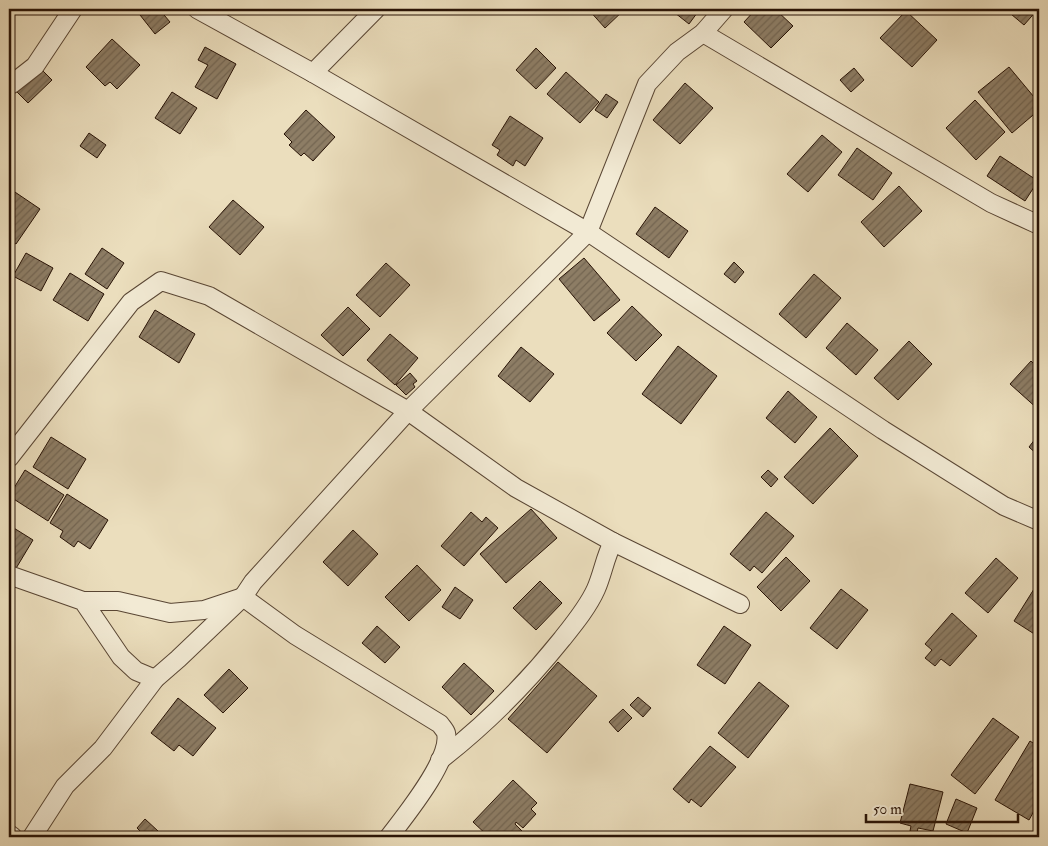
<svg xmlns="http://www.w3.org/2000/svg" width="1048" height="846" viewBox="0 0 1048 846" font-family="'IM FELL Double Pica',serif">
	<defs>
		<pattern id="building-hatch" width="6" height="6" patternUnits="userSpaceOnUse" patternTransform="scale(1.25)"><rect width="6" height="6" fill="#8d7d65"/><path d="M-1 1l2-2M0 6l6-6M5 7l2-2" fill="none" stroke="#736551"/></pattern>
	</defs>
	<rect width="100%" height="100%" fill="#ebdebd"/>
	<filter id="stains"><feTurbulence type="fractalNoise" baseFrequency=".004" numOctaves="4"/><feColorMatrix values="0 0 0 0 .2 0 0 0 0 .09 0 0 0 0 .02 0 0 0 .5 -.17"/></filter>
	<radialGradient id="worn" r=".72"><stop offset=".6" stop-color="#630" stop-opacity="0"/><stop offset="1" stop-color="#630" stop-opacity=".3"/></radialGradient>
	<g fill="url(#building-hatch)" stroke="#281306">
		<path d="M148,9H159L170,22L155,34L140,15Z"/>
		<path d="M588,9H625L605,28Z"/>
		<path d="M670,9H700L689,24Z"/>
		<path d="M756,9H775L793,26L771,48L744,22Z"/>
		<path d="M1005,9H1038L1024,25Z"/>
		<path d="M906,11L937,40L912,67L880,38Z"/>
		<path d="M112,39L140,65L117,89L110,82L105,86L86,67Z"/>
		<path d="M205,47L236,64L217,99L195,87L208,65L198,60Z"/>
		<path d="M536,48L556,68L536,89L516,70Z"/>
		<path d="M1009,67L1039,103V110L1012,133L978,92Z"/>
		<path d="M854,68L864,80L851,92L840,80Z"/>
		<path d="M41,69L52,80L28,103L17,92Z"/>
		<path d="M566,72L599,102L580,123L547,94Z"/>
		<path d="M685,83L713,108L680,144L653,120Z"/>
		<path d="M172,92L197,108L180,134L155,118Z"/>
		<path d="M606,94L618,102L607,118L595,110Z"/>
		<path d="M975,100L1005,132L976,160L946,128Z"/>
		<path d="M306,110L335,137L313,161L304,153L301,156L289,145L292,142L284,134Z"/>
		<path d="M510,116L543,138L525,166L516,160L513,166L497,155L500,150L492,145Z"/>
		<path d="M89,133L106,145L97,158L80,146Z"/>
		<path d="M822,135L842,152L808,192L787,174Z"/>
		<path d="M857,148L892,173L873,200L838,175Z"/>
		<path d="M1000,156L1038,181L1025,201L987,176Z"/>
		<path d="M899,186L922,211L884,247L861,222Z"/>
		<path d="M9,188L40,209L16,244L9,240Z"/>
		<path d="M233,200L264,227L240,255L209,227Z"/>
		<path d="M655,207L688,231L669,258L636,234Z"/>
		<path d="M102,248L124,263L107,289L85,274Z"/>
		<path d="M26,253L53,268L41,291L13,276Z"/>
		<path d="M584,258L620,300L594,321L559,279Z"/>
		<path d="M734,262L744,272L735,283L724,274Z"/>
		<path d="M386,263L410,285L380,317L356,295Z"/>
		<path d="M70,273L104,294L88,321L53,300Z"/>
		<path d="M814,274L841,298L806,338L779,314Z"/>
		<path d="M632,306L662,335L636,361L607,333Z"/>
		<path d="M348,307L370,329L343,356L321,335Z"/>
		<path d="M155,310L195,334L179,363L139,337Z"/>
		<path d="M847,323L878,350L856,375L826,348Z"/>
		<path d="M390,334L418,358L395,385L367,360Z"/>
		<path d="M909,341L932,364L898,400L874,378Z"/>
		<path d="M678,346L717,376L681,424L642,394Z"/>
		<path d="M521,347L554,374L530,402L498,376Z"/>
		<path d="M1031,361L1039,369V410L1010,384Z"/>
		<path d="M410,373L417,381L413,384L415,387L406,395L396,385Z"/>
		<path d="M788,391L817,417L795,443L766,418Z"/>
		<path d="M830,428L858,456L813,504L784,477Z"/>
		<path d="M1039,434V456L1029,447Z"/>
		<path d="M51,437L86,459L68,489L33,467Z"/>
		<path d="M25,470L64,495L48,521L9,496Z"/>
		<path d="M768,470L778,479L771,487L761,477Z"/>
		<path d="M67,494L108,520L90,549L78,541L74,547L60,537L63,531L50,523Z"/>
		<path d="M531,509L557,538L506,583L480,554Z"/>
		<path d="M471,512L482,522L486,517L498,528L464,566L441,546Z"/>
		<path d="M766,512L794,536L762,573L754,566L750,571L730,554Z"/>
		<path d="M9,525L33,540L15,570L9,567Z"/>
		<path d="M353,530L378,554L348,586L323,562Z"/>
		<path d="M786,557L810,581L781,611L757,587Z"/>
		<path d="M996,558L1018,578L988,613L965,593Z"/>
		<path d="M417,565L441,590L409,621L385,597Z"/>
		<path d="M540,581L562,603L536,630L513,608Z"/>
		<path d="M455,587L473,600L460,619L442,607Z"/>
		<path d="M841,589L868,610L837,649L810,628Z"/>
		<path d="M1034,589L1039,592V637L1014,621Z"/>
		<path d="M952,613L977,636L950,666L941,659L935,666L925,658L932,650L925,644Z"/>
		<path d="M377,626L400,647L385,663L362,643Z"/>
		<path d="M724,626L751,645L725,684L697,665Z"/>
		<path d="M558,662L597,696L547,753L508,719Z"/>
		<path d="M464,663L494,691L471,715L442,687Z"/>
		<path d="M229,669L248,688L223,713L204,695Z"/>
		<path d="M759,682L789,706L748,758L718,733Z"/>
		<path d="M638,697L651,708L643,717L630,705Z"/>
		<path d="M178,698L216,728L193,756L179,745L174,751L151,733Z"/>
		<path d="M623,709L632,718L618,732L609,722Z"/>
		<path d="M993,718L1019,737L975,794L951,775Z"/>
		<path d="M1030,741L1039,747V802L1029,820L995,800Z"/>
		<path d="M710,746L736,767L701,807L691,799L689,803L673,789Z"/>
		<path d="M513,780L537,803L531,809L536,814L523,828L516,822L515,824L522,831L516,837H489L473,822Z"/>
		<path d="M910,784L943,792L933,831L918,828L917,833L910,831L911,826L900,823Z"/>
		<path d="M956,799L977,808L967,833L946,824Z"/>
		<path d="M145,819L158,831L152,837H146L137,828Z"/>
	</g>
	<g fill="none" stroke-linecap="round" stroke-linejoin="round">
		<defs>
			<g id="minor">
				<path d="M197,9L313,73L588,232L883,430L1004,506L1039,521"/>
				<path d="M703,33L991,203L1039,225"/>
				<path d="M313,73L376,9"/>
				<path d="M9,84H12L35,66L73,9"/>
				<path d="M9,458L131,302L161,281L209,296L408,411L516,488L613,542L740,604"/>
				<path d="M9,575L83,601L121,657L136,671L155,679"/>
				<path d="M83,601H118L170,613L204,610L243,597L295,635L440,724C442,727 445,730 446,733C452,759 404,817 389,837"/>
				<path d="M440,760C485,725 526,684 562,639C574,624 588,607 596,589C603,573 605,557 613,542"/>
				<path d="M9,834L13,837"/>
				<path d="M32,837L65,786L103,748L155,679L178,659L243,597L253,582L408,411L588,232L647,84L677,52L703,33L724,9"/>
			</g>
		</defs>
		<use href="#minor" stroke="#594634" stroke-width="20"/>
		<use href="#minor" stroke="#f2ead4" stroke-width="18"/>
	</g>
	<rect width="1048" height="846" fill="none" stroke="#ebdebd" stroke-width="30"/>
	<rect x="10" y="10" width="1028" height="826" fill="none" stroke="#281306" stroke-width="2.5"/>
	<rect x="15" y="15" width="1018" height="816" fill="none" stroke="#281306"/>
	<path d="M866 814v8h152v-8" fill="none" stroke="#281306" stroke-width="2.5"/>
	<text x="873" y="814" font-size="15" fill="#281306" stroke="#f2ead4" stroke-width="4" paint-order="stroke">50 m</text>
	<rect width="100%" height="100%" filter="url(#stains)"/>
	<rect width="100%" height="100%" fill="url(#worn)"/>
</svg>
